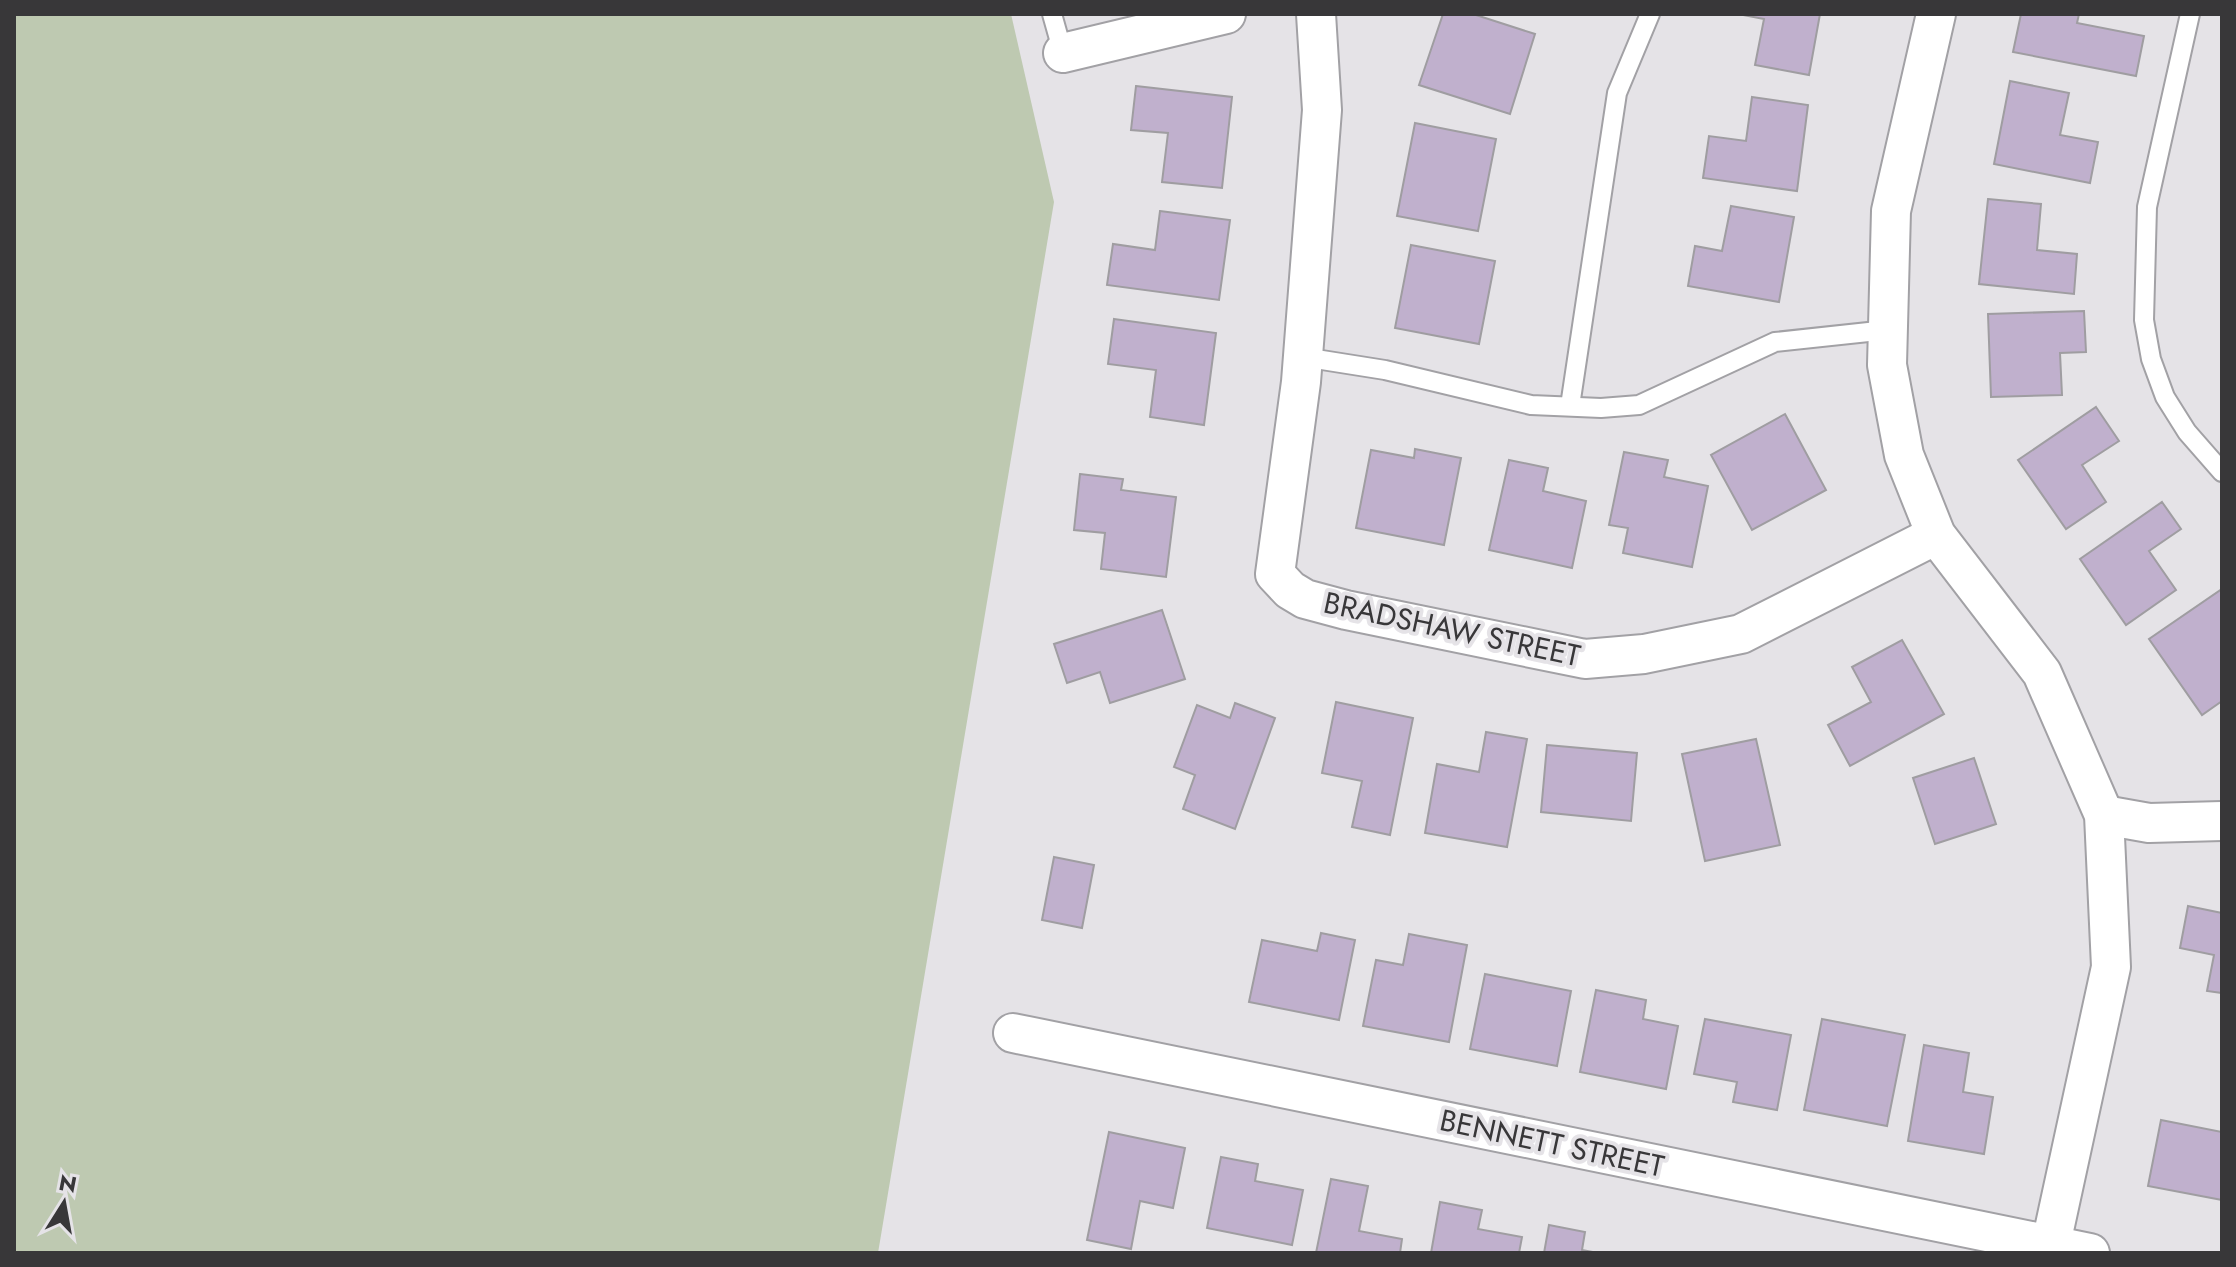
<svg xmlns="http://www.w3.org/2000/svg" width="2236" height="1267" viewBox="0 0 2236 1267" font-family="Jost,sans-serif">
	<rect width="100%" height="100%" fill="#e5e3e7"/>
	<path fill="#bec9b1" d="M14,14H1011L1054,202L878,1253H14Z"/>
	<g fill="#c0b0cd" stroke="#9f9da1" stroke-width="2">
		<path d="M1443,14H1473L1535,34L1510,114L1419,85Z"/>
		<path d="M1738,14H1820L1809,75L1755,65L1764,19Z"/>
		<path d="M2021,14H2079L2077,23L2144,36L2136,76L2013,52Z"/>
		<path d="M2010,81L2069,93L2060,135L2098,142L2090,183L1994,164Z"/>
		<path d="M1136,86L1232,97L1222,188L1162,182L1168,133L1131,130Z"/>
		<path d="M1752,97L1808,105L1797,191L1703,178L1709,136L1746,141Z"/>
		<path d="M1415,123L1496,139L1478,231L1397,216Z"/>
		<path d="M1988,199L2041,204L2037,250L2077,254L2074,294L1979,284Z"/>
		<path d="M1731,206L1794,217L1779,302L1688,286L1695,246L1722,251Z"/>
		<path d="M1160,211L1230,220L1219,300L1107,285L1113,244L1155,250Z"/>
		<path d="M1411,245L1495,261L1479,344L1395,328Z"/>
		<path d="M2084,311L2086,352L2060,353L2062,395L1991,397L1988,314Z"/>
		<path d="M1114,319L1216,333L1204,425L1150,417L1156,370L1108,364Z"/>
		<path d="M2096,407L2119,441L2082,465L2106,502L2066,529L2018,460Z"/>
		<path d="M1785,414L1826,490L1752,530L1711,455Z"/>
		<path d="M1415,449L1461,458L1444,545L1356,528L1371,450L1414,458Z"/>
		<path d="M1624,452L1668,460L1664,477L1708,486L1692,567L1623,553L1628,528L1609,525Z"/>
		<path d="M1509,460L1548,468L1543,491L1586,501L1572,568L1489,550Z"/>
		<path d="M1080,474L1123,479L1121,490L1176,497L1166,577L1101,569L1105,533L1074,530Z"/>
		<path d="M2162,502L2181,529L2149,551L2176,590L2126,625L2080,559Z"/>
		<path d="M2222,589V701L2202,715L2149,639Z"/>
		<path d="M1162,610L1185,679L1110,703L1100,672L1067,683L1054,644Z"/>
		<path d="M1902,640L1944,714L1850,766L1828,725L1871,702L1852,667Z"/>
		<path d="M1336,702L1413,718L1390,835L1352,827L1362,781L1322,773Z"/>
		<path d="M1235,703L1275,718L1235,829L1183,809L1195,775L1174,767L1197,705L1230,718Z"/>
		<path d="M1486,732L1527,739L1507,847L1425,833L1437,764L1479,772Z"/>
		<path d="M1756,739L1780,845L1705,861L1682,754Z"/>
		<path d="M1547,745L1637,753L1631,821L1541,812Z"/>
		<path d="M1974,758L1996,824L1935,844L1913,778Z"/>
		<path d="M1054,857L1094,865L1082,928L1042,920Z"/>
		<path d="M2188,906L2222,913V911V993L2207,991L2214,955L2180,948Z"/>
		<path d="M1321,933L1355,940L1339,1020L1249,1002L1262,940L1317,951Z"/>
		<path d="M1409,934L1467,945L1449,1042L1363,1026L1376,960L1403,965Z"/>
		<path d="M1485,974L1571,991L1557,1066L1470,1049Z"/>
		<path d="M1596,990L1646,1000L1643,1019L1678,1026L1666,1089L1580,1072Z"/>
		<path d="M1705,1019L1791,1035L1777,1110L1733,1102L1737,1082L1694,1074Z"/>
		<path d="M1822,1019L1905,1035L1887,1126L1804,1110Z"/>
		<path d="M1924,1045L1969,1053L1963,1092L1993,1097L1984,1154L1908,1141Z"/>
		<path d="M2161,1120L2222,1132V1200L2148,1186Z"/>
		<path d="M1109,1132L1185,1148L1173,1208L1140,1201L1131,1249L1087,1240Z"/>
		<path d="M1221,1157L1258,1164L1255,1181L1303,1190L1292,1245L1207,1228Z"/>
		<path d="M1331,1179L1368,1186L1359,1231L1402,1239L1400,1253H1316Z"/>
		<path d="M1440,1202L1482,1210L1478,1229L1522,1237L1519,1253H1431Z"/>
		<path d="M1549,1225L1585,1232L1582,1250L1598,1253H1544Z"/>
	</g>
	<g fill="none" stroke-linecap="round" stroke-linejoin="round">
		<defs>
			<g id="lane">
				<path d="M1052,14L1063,53"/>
				<path d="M2190,14L2147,207L2144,320L2151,359L2165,397L2187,432L2222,472"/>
				<path d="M1303,357L1385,370L1531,405L1601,408L1639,405L1775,342L1887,330"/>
				<path d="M1570,406L1617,93L1650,14"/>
			</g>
			<g id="street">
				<path d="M1316,14L1322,110L1301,382L1275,574L1290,590L1305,599L1346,610L1585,659L1644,654L1741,634L1936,535"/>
				<path d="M1936,14L1891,211L1887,365L1904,455L1936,535L2042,673L2104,815L2111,967L2049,1253"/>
				<path d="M1063,53L1226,14"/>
				<path d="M2104,815L2149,823L2222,821"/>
				<path d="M1013,1033L2090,1253"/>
			</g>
		</defs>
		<use href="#lane" stroke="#a2a1a5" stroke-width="22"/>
		<use href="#street" stroke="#a2a1a5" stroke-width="42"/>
		<use href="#lane" stroke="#fff" stroke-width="18"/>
		<use href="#street" stroke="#fff" stroke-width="38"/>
	</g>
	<g text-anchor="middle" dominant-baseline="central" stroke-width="8" stroke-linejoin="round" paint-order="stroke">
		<g font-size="30" fill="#383739" stroke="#e5e3e7">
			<text transform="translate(1452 629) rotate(12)">BRADSHAW STREET</text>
			<text transform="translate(1552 1143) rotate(12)">BENNETT STREET</text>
		</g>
	</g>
	<rect width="2236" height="1267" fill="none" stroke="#383739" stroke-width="32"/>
	<g transform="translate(64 1203) rotate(11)" stroke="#e5e3e7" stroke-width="6" paint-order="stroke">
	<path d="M0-6L14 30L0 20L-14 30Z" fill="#383739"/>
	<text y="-12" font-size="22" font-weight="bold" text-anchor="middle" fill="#383739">N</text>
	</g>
</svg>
